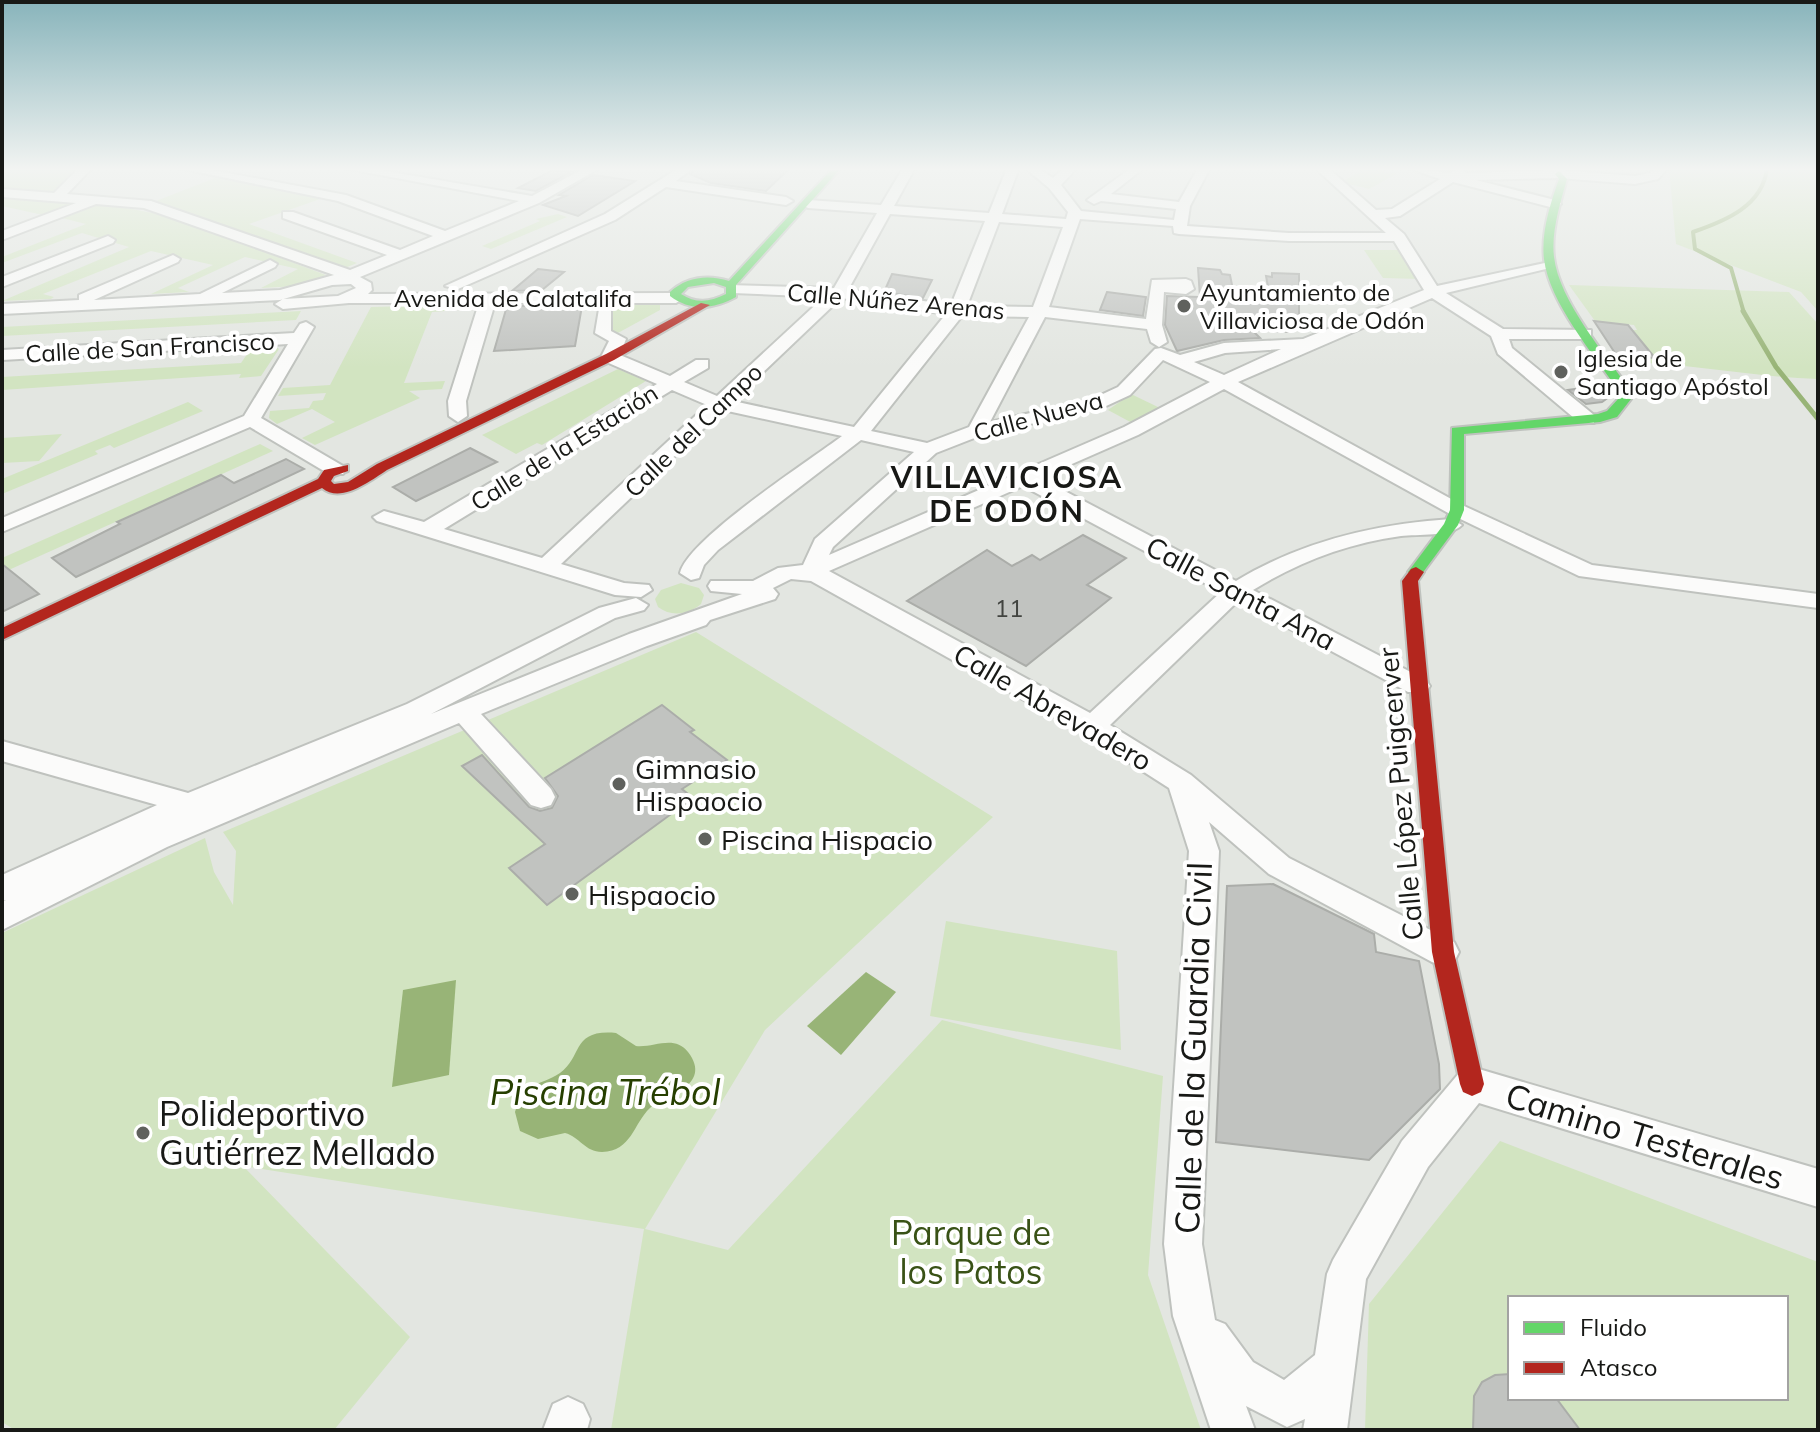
<svg xmlns="http://www.w3.org/2000/svg" width="1820" height="1432" viewBox="0 0 1820 1432" font-family="Mulish,sans-serif">
	<rect width="100%" height="100%" fill="#e3e6e1"/>
	<g fill="#d2e4c1" fill-rule="evenodd">
		<path d="M2,168H76L54,192L2,189Z"/>
		<path d="M1367,168L1396,174L1369,189L1341,182Z"/>
		<path d="M1669,168H1818V311L1801,292L1676,244Z"/>
		<path d="M215,178L323,198L249,224L357,263L345,268L156,201Z"/>
		<path d="M2,197L80,201L43,215L2,206Z"/>
		<path d="M102,203L172,217L326,275L299,286L261,288L298,269L245,257L178,288L189,292L151,294L213,265L151,251L43,294L54,297L51,299L2,301L129,247L82,233L2,263V257L86,224L62,218Z"/>
		<path d="M558,214L567,217L491,249L482,246L540,221L536,219Z"/>
		<path d="M1364,250H1400L1420,279L1383,278Z"/>
		<path d="M1569,285L1789,292L1818,324V379C1752,377 1689,363 1623,362L1619,356L1654,357L1633,330H1637L1634,325L1595,321Z"/>
		<path d="M614,301L655,302L660,305V310L616,334L606,330Z"/>
		<path d="M448,305L445,311L432,312L404,383L445,381L442,389L409,391L420,398L315,445L302,438L335,422L312,409L277,424L269,418L270,411L309,408L313,401L323,400L326,393L278,396L283,388L330,385L371,307Z"/>
		<path d="M301,311L296,320L2,336V327Z"/>
		<path d="M275,346L279,349L261,376L239,378L241,374L2,390V377L241,363L252,347Z"/>
		<path d="M618,369L646,381L542,445L537,443L516,454L482,435Z"/>
		<path d="M1131,394L1162,409L1134,424L1108,410Z"/>
		<path d="M188,402L203,411L114,448L110,445L95,451L98,454L2,494V479Z"/>
		<path d="M62,434L39,461L2,463V438Z"/>
		<path d="M260,444L273,451L2,573V558Z"/>
		<path d="M681,583L699,588L704,595L701,604C688,615 671,617 658,607L655,599L661,590Z"/>
		<path d="M696,632L993,817L765,1030L645,1229L728,1250L942,1020L1163,1076L1148,1275L1201,1430H611L644,1229L243,1166L410,1337L334,1430H15L2,1422V933L205,838L214,872L233,905L236,851L223,832Z"/>
		<path d="M946,921L1117,951L1121,1050L930,1016Z"/>
		<path d="M1500,1141L1818,1262V1430H1365L1369,1304ZM1510,1298H1786V1398H1510Z"/>
	</g>
	<g fill="#98b477">
		<path d="M866,972L896,992L841,1055L807,1026Z"/>
		<path d="M456,980L449,1075L392,1087L403,990Z"/>
		<path d="M616,1033L636,1046C654,1048 674,1034 688,1052C714,1086 663,1097 650,1108C633,1124 632,1151 602,1152C585,1152 580,1137 565,1133L538,1139L520,1131L515,1112C524,1081 538,1087 560,1073C583,1057 571,1029 616,1033Z"/>
	</g>
	<g fill="none" stroke-linecap="round" stroke-linejoin="round">
		<path stroke="#98b477" stroke-width="4" d="M1744,313L1731,268L1695,249L1693,232C1725,221 1763,206 1767,168"/>
		<path stroke="#98b477" stroke-width="5" d="M1743,311L1776,367L1818,419"/>
	</g>
	<g fill="#c1c3c0" stroke="#abada9" stroke-width="2">
		<path d="M696,168H790L766,191L711,183L690,174Z"/>
		<path d="M553,170L571,172L536,191L518,188Z"/>
		<path d="M593,175L635,181L578,216L543,205L566,196L559,195Z"/>
		<path d="M1198,268L1220,270L1222,274L1230,275L1233,290L1269,292L1266,276L1272,277V273L1299,274V320H1285L1288,332L1252,330L1260,338L1224,340L1177,351L1165,325L1167,296L1200,297Z"/>
		<path d="M538,269L564,272L542,290L512,291Z"/>
		<path d="M892,274L932,280L923,298L884,292Z"/>
		<path d="M1107,292L1146,297L1143,316L1100,310Z"/>
		<path d="M507,306H582L575,346L494,351Z"/>
		<path d="M1594,321L1628,325L1655,358L1617,356Z"/>
		<path d="M1604,385L1609,397L1602,402L1586,404L1568,390Z"/>
		<path d="M470,448L497,462L416,501L393,487Z"/>
		<path d="M286,459L304,469L76,577L52,558L120,524L117,522L221,475L234,483Z"/>
		<path d="M1083,535L1126,558L1087,585L1111,598L1026,666L907,601L987,550L1012,566L1032,555L1040,560Z"/>
		<path d="M2,564L22,580L39,594L2,612Z"/>
		<path d="M662,705L694,730L690,732L727,760L682,789L693,798L547,905L509,868L545,844L462,766L482,755L529,807L540,811L552,808L558,796L545,778Z"/>
		<path d="M1273,884L1374,934L1376,952L1419,961L1439,1064L1440,1089L1369,1160L1216,1142L1227,886Z"/>
		<path d="M1510,1374V1398H1556L1580,1430H1473L1474,1396L1482,1382L1495,1375Z"/>
	</g>
	<g fill="none" stroke-linecap="round" stroke-linejoin="round">
		<defs>
			<g id="street">
				<path d="M79,168H92L67,194L151,201L350,270L387,255L283,218V212H293L400,250L433,236L338,201L178,168H201L346,195L445,231L519,201L343,168H368L532,196L585,168H600L539,203L360,277L371,283L372,290L368,294L676,293L684,298L676,303H495L466,401L467,416L458,422L449,416L448,401L479,303H349L283,309L275,304L283,299L338,296L356,288L351,284L332,285L280,300L2,314V304L79,300V295L173,255L180,259L178,262L94,300L200,294L270,260L277,264L275,267L222,293L280,290L334,275L144,208L96,204L2,240V231L76,203L2,197V189L54,193Z"/>
				<path d="M679,168H693L676,181L786,197L793,201L786,205L666,187L615,220L458,289L445,286L605,214Z"/>
				<path d="M903,168H915L894,206L989,213L1007,168H1019L1002,214L1066,219L1068,212L1049,188L1025,168H1038L1053,178L1064,168H1077L1061,185L1081,211L1174,220L1176,209L1101,201L1094,204L1087,200L1131,168H1144L1111,194L1179,202L1198,168H1210L1190,206L1187,226L1289,233H1386L1315,168H1328L1376,210L1392,209L1440,179L1408,168L1449,173L1462,168L1466,173L1559,170L1635,176L1650,173L1655,168H1668L1658,179L1635,184L1559,178L1476,180L1559,201L1561,204L1554,208L1453,182L1400,216L1385,218L1404,234L1437,286L1554,261V267L1446,293L1503,329L1591,330V338L1585,339H1509L1512,348L1594,415V423H1580L1498,354L1491,336L1432,298L1238,382L1464,506L1592,565L1818,594V608L1579,576L1450,514L1224,389L1138,435L1040,478L1236,581C1302,541 1375,524 1451,519L1462,525C1451,537 1417,534 1401,536C1349,543 1298,562 1253,590L1426,680L1430,686L1426,692H1408L1238,601L1110,725L1191,775L1289,858L1454,942L1459,952L1454,962L1443,966L1432,962L1269,874L1209,822L1219,851L1202,1244L1215,1320L1225,1324L1253,1362L1284,1380L1315,1355L1327,1274L1333,1260L1402,1141L1460,1072L1472,1067L1818,1169V1207L1479,1103L1428,1167L1366,1279L1347,1430H1303L1305,1419L1287,1427L1246,1406L1255,1430H1211L1173,1316L1164,1244L1189,851L1169,788L1083,733L811,581L791,579L773,588L778,594L775,599L710,620L706,625L647,646L481,714L551,789L555,797L551,805L541,808L531,805L459,723L167,847L2,930V902L6,900L2,901V875L157,805L2,761V741L188,793L407,704L599,608L636,598L648,605L644,610L615,618L431,714L629,634L742,594L711,591L708,586L711,581H753L778,568L803,565L815,539L914,452L861,440L718,550L704,565L699,578L691,580L680,573C688,539 809,461 842,436L723,410L561,564L624,583L649,585L652,590L641,597L615,595L377,521L373,517L384,511L424,522L657,384L604,361L601,357L609,341L595,333L599,309H611V331L626,339L620,355L670,376L696,360H708V368L684,382L717,396L824,297L733,293L728,291V285L834,288L877,213L808,208L801,204L808,200L881,205ZM890,214L985,221L951,305L848,290ZM1080,219L1173,226L1174,233L1179,234L1289,241H1394L1424,290L1303,339L1224,343L1180,355L1161,348L1155,349L1118,387L1092,399L990,422L1045,317L1147,329L1151,342L1159,347L1167,342L1162,325L1164,292L1186,294L1194,289L1191,281L1186,279L1152,280L1146,319L1049,307ZM999,222L1063,227L1033,307L967,306ZM841,298L946,314L854,427L733,401ZM962,316L1029,317L969,427L927,443L871,431ZM1281,349L1224,375L1194,362L1225,353ZM1163,360L1210,382L1124,427L829,555L833,547L936,453L982,435L1104,407L1130,395ZM672,390L707,405L542,558L444,529ZM1023,486L1221,592L1090,713L829,571Z"/>
				<path d="M108,236L115,240L113,243L2,287V277Z"/>
				<path d="M306,322L314,327L261,418L343,466L346,470L343,474H329L250,427L2,532V518L244,416L288,344L2,360V350L294,333L300,324Z"/>
				<path d="M568,1397L583,1404L590,1419L587,1430H543L553,1404Z"/>
			</g>
			<g id="fast">
				<path d="M833,168H841L736,285V297C714,309 691,312 670,296V292C686,277 708,274 729,281ZM714,283L726,287V294C710,302 696,304 681,294L688,287Z"/>
				<path d="M1559,171L1567,179C1560,204 1551,232 1554,257C1559,301 1606,355 1630,390L1631,399L1617,417L1600,422L1464,434V510L1458,525L1421,575H1411L1408,572L1444,524L1450,510L1452,428L1598,414L1607,411L1619,398L1618,390C1594,355 1549,302 1544,259C1541,233 1550,204 1559,179L1555,174Z"/>
			</g>
			<g id="jam">
				<path d="M701,303L710,305L614,360L387,470C370,481 341,504 322,488L2,640V628L318,479L324,470L348,465V471L334,476L331,481L334,484L348,482L377,464L606,354Z"/>
				<path d="M1416,567L1424,572L1418,581L1454,952L1484,1084L1481,1092L1472,1096L1463,1092L1460,1084L1432,952L1402,581L1411,569Z"/>
			</g>
		</defs>
		<use href="#street" stroke="#bfc2be" stroke-width="4"/>
		<use href="#fast" stroke="#bfc2be" stroke-width="4"/>
		<use href="#jam" stroke="#bfc2be" stroke-width="4"/>
		<use href="#street" fill="#fbfbfa" fill-rule="evenodd"/>
		<use href="#fast" fill="#63d668" fill-rule="evenodd"/>
		<use href="#jam" fill="#b3261e" fill-rule="evenodd"/>
	</g>
	<linearGradient id="sky" x2="0" y2="1"><stop stop-color="#88b4bb"/><stop offset="0.46" stop-color="#f2f4f2"/><stop offset="1" stop-color="#f2f4f2" stop-opacity="0"/></linearGradient>
	<rect width="1820" height="368" fill="url(#sky)"/>
	<g fill="#5f615d" stroke="#fff" stroke-width="3">
		<circle cx="1184" cy="306" r="8"/>
		<circle cx="1561" cy="372" r="8"/>
		<circle cx="619" cy="784" r="8"/>
		<circle cx="705" cy="839" r="8"/>
		<circle cx="572" cy="894" r="8"/>
		<circle cx="143" cy="1133" r="8"/>
	</g>
	<g text-anchor="middle" dominant-baseline="central" stroke-width="8" stroke-linejoin="round" paint-order="stroke">
		<g font-size="24" fill="#181916" stroke="#fff" text-anchor="start">
			<text x="1200" y="292">Ayuntamiento de<tspan x="1200" dy="28">Villaviciosa de Odón</tspan></text>
			<text x="1577" y="358">Iglesia de<tspan x="1577" dy="28">Santiago Apóstol</tspan></text>
		</g>
		<g font-size="24" fill="#181916" stroke="#fff">
			<text x="513" y="298">Avenida de Calatalifa</text>
			<text transform="translate(896 301) rotate(5)">Calle Núñez Arenas</text>
			<text transform="translate(150 347) rotate(-3)">Calle de San Francisco</text>
			<text transform="translate(1038 416) rotate(-15)">Calle Nueva</text>
			<text transform="translate(693 430) rotate(-44)">Calle del Campo</text>
			<text transform="translate(564 447) rotate(-32)">Calle de la Estación</text>
		</g>
		<g font-size="24" fill="#424440">
			<text x="1009" y="608">11</text>
		</g>
		<g font-size="28" fill="#181916" stroke="#fff">
			<text transform="translate(1241 593) rotate(28)">Calle Santa Ana</text>
			<text transform="translate(1053 707) rotate(30)">Calle Abrevadero</text>
			<text transform="translate(1400 794) rotate(-95)">Calle López Puigcerver</text>
		</g>
		<g font-size="28" fill="#181916" stroke="#fff" text-anchor="start">
			<text x="635" y="768">Gimnasio<tspan x="635" dy="32">Hispaocio</tspan></text>
			<text x="721" y="839">Piscina Hispacio</text>
			<text x="588" y="894">Hispaocio</text>
		</g>
		<g font-size="30" font-weight="bold" letter-spacing="2" fill="#181916" stroke="#fff">
			<text x="1007" y="477">VILLAVICIOSA<tspan x="1007" dy="34">DE ODÓN</tspan></text>
		</g>
		<g font-size="34" fill="#181916" stroke="#fff">
			<text transform="translate(1193 1048) rotate(-88)">Calle de la Guardia Civil</text>
			<text transform="translate(1645 1136) rotate(17)">Camino Testerales</text>
		</g>
		<g font-size="34" fill="#181916" stroke="#fff" text-anchor="start">
			<text x="159" y="1113">Polideportivo<tspan x="159" dy="39">Gutiérrez Mellado</tspan></text>
		</g>
		<g font-size="34" fill="#395216" stroke="#fff">
			<text x="971" y="1232">Parque de<tspan x="971" dy="39">los Patos</tspan></text>
		</g>
		<g font-size="36" font-style="italic" fill="#263f00" stroke="#fff">
			<text x="605" y="1091">Piscina Trébol</text>
		</g>
	</g>
	<rect width="1820" height="1432" fill="none" stroke="#181916" stroke-width="8"/>
	<rect x="1508" y="1296" width="280" height="104" fill="#ffffff" stroke="#a3a3a2" stroke-width="2"/>
	<rect x="1524" y="1322" width="40" height="12" fill="#63d668" stroke="#a3a3a2" stroke-width="2"/>
	<text x="1580" y="1336" font-size="24" fill="#181916">Fluido</text>
	<rect x="1524" y="1362" width="40" height="12" fill="#b3261e" stroke="#a3a3a2" stroke-width="2"/>
	<text x="1580" y="1376" font-size="24" fill="#181916">Atasco</text>
</svg>
